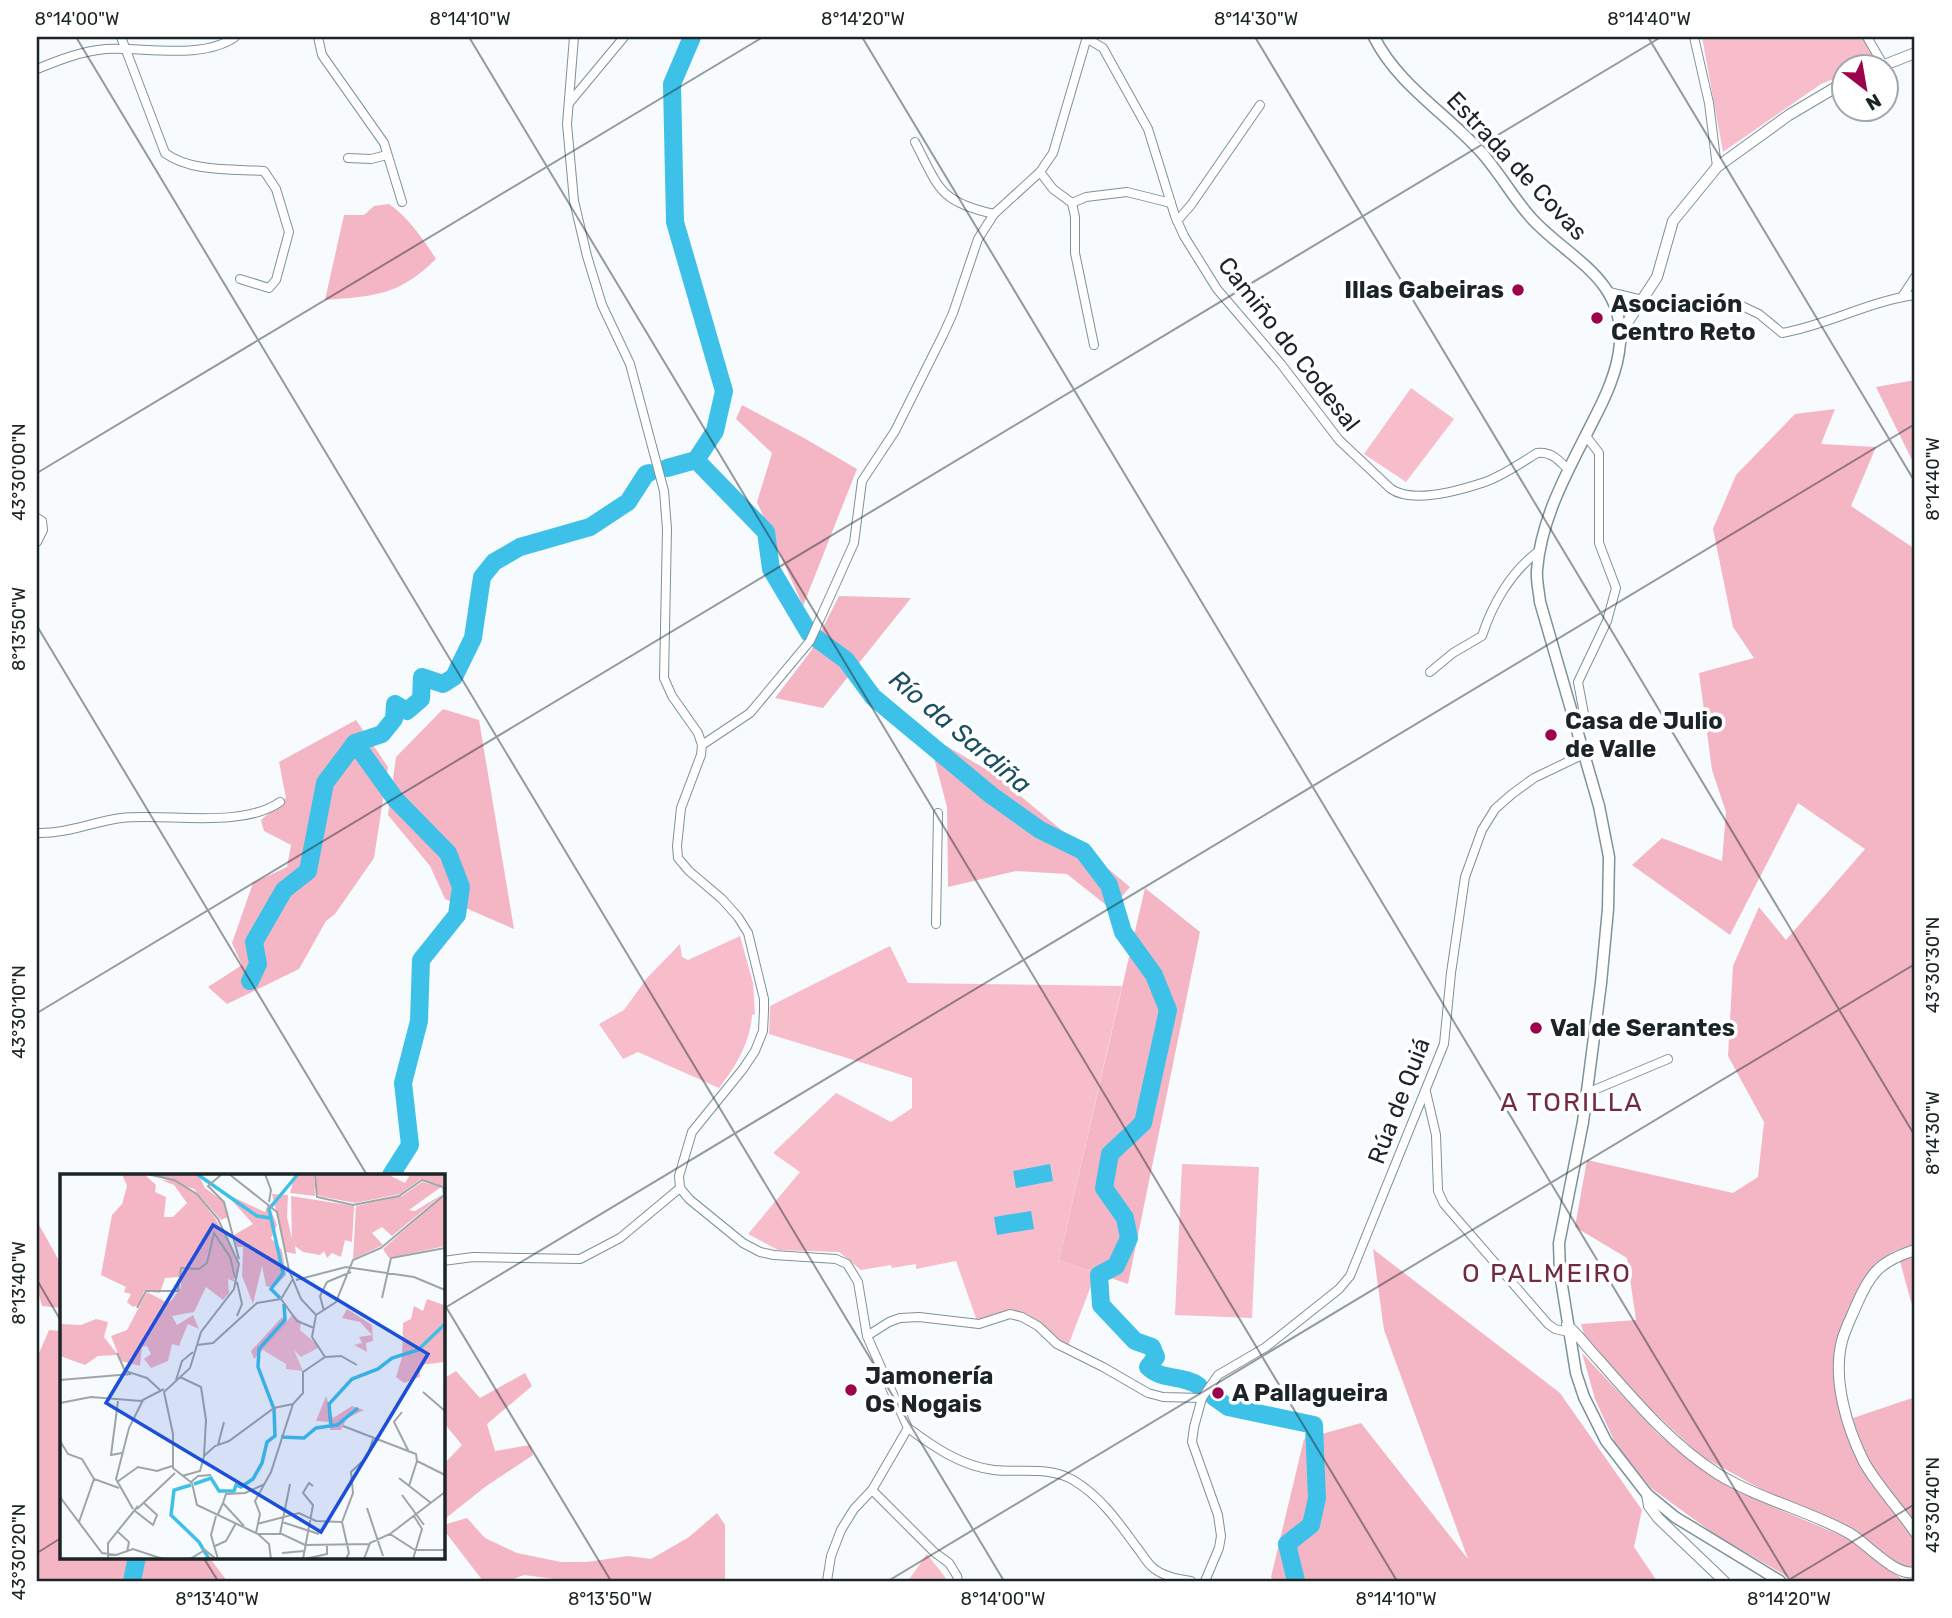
<svg xmlns="http://www.w3.org/2000/svg" width="1952" height="1618" viewBox="0 0 1952 1618" font-family="Rubik,sans-serif">
	<rect width="100%" height="100%" fill="#f7fbfd"/>
	<g fill="#f8bdcb">
		<path d="M1702,37H1862L1876,61L1863,66H1843V75L1821,84L1723,152Z"/>
		<path d="M1411,388L1454,419L1406,482L1364,454Z"/>
		<path d="M740,936L753,983L755,1014L752,1015C750,1043 736,1066 719,1088L638,1052L623,1059L599,1024L624,1010L647,978L680,944L682,957L688,960Z"/>
		<path d="M890,946L908,983L1122,986L1059,1260L1096,1273L1068,1346L1028,1315L1005,1311L977,1321L956,1261L916,1269V1264L892,1268L891,1265L861,1270L839,1252L778,1250L748,1234L800,1172L773,1153L836,1093L891,1122L912,1108V1078L769,1034L770,1006Z"/>
		<path d="M1182,1164L1259,1167L1252,1318L1175,1315Z"/>
		<path d="M927,1554L945,1577L946,1581H908Z"/>
	</g>
	<g fill="#f4b6c5">
		<path d="M389,204C407,216 424,240 436,259C398,296 375,296 325,300L344,215H364L374,206Z"/>
		<path d="M1915,380V466L1876,387Z"/>
		<path d="M742,405L804,438L857,469L803,606L757,502L772,453L736,419Z"/>
		<path d="M1835,409L1821,444L1876,447L1851,506L1912,547L1915,545V1244L1894,1251L1876,1263L1862,1281L1837,1344L1854,1449L1915,1537V1565L1910,1568L1901,1566L1701,1456L1630,1390L1586,1342L1581,1324L1636,1320L1627,1258L1575,1227L1587,1160L1733,1193L1758,1177L1764,1122L1728,1056L1733,966L1759,907L1786,940L1865,849L1798,803L1730,935L1632,865L1662,838L1722,861L1726,812L1712,770L1699,673L1754,658L1733,627L1713,529L1736,475L1795,414Z"/>
		<path d="M839,596L911,598L823,708L775,698L811,651Z"/>
		<path d="M443,709L479,720L514,929L445,899L430,866L388,815L396,757Z"/>
		<path d="M356,720L388,767L374,858L335,914L326,921L299,969L227,1004L208,987L242,965L232,943L253,883L287,867L291,845L264,831L261,820L286,798L279,762Z"/>
		<path d="M928,735L994,774L1130,887L1111,909L1067,874L1016,871L948,887L947,807Z"/>
		<path d="M1145,888L1200,932L1128,1284L1059,1260Z"/>
		<path d="M38,1223L61,1264V1308L42,1306L37,1287Z"/>
		<path d="M1373,1249L1560,1393L1642,1510L1634,1547L1657,1581H1274L1271,1577L1304,1439L1361,1423L1468,1559L1384,1330Z"/>
		<path d="M1915,1252V1316L1899,1258Z"/>
		<path d="M49,1330L61,1331V1557H209L227,1581H37V1358Z"/>
		<path d="M1582,1353L1658,1434L1701,1469L1736,1491L1847,1538L1905,1581H1915H1795L1717,1536L1651,1488L1616,1445L1595,1399Z"/>
		<path d="M456,1371L480,1398L525,1373L532,1386L487,1424L495,1451L530,1445L533,1455L485,1487L446,1518L443,1513V1465L462,1445L443,1422V1379Z"/>
		<path d="M1915,1397V1525C1886,1486 1866,1465 1853,1418Z"/>
		<path d="M717,1513L725,1525V1581H570L524,1575L508,1581H483L443,1529V1525L467,1518L485,1538L517,1553L561,1562H587L628,1556L651,1559L689,1537Z"/>
	</g>
	<g fill="#3ec1e8">
		<path d="M1050,1164L1053,1181L1016,1188L1013,1171Z"/>
		<path d="M1031,1211L1034,1229L997,1235L994,1217Z"/>
	</g>
	<g fill="none" stroke-linecap="round" stroke-linejoin="round">
		<g stroke="#3ec1e8" stroke-width="18">
			<path d="M692,37L672,84L675,222L724,391L715,431L696,460L766,532L771,569L809,633L846,660L873,697L991,795L1040,830L1083,851L1109,885L1123,932L1154,975L1168,1010L1143,1123L1110,1154L1104,1188L1125,1218L1129,1238L1116,1266L1099,1275L1101,1305L1135,1341L1152,1347L1156,1357L1148,1367C1162,1381 1182,1374 1199,1386"/>
			<path d="M667,468L696,460"/>
			<path d="M355,743L396,800L448,853L461,887L457,915L421,960L419,1021L403,1083L410,1145L391,1175"/>
			<path d="M250,981L258,964L254,942L284,890L308,871L325,783L355,743L382,734L394,719L395,704L407,711L421,699L422,677L443,684L454,677L473,638L482,577L494,562L520,547L590,527L628,502L646,474L649,473"/>
			<path d="M1214,1397L1228,1407L1314,1425L1317,1498L1311,1525L1287,1544L1296,1581"/>
			<path d="M132,1581L137,1557"/>
		</g>
		<defs>
			<g id="minor">
				<path d="M121,37L165,153C190,172 233,169 264,171L276,189L289,232L276,280L269,288L240,279"/>
				<path d="M318,37L322,55L384,143L402,202"/>
				<path d="M574,37L567,124L574,201L587,256L602,305L630,364L664,491L667,529L664,678L672,696L698,733L702,745L701,755L681,808L677,846L678,858L689,871L722,899L738,917L748,933L764,999V1011L763,1031L755,1051L743,1069L692,1132L679,1176L680,1188L689,1199L743,1243L760,1252L774,1255L836,1259L847,1264L858,1282L867,1336L908,1428L872,1490L854,1509L841,1530L831,1556L827,1581"/>
				<path d="M1694,37L1709,103L1717,167"/>
				<path d="M1867,37L1884,66"/>
				<path d="M1088,39L1103,48L1148,129L1175,216L1184,236L1217,289L1281,364L1339,440L1391,489C1413,504 1461,490 1485,482C1504,475 1521,463 1537,453C1552,451 1559,461 1569,470"/>
				<path d="M37,69C59,60 82,51 106,49C144,47 203,60 235,37"/>
				<path d="M570,102L624,37"/>
				<path d="M915,142C939,188 939,202 994,214"/>
				<path d="M348,158L371,159L387,155"/>
				<path d="M1040,172L1053,189L1072,203L1075,217V253L1094,345"/>
				<path d="M1072,203L1086,197L1127,192L1171,203"/>
				<path d="M1177,221L1191,205L1260,105"/>
				<path d="M1902,297L1915,277"/>
				<path d="M1643,301L1676,310L1727,305L1742,306L1759,314L1782,333C1828,325 1869,301 1915,295"/>
				<path d="M37,518L42,521L43,530L37,542"/>
				<path d="M1430,672L1453,653L1482,636C1492,605 1511,571 1539,551"/>
				<path d="M1579,733L1584,714L1578,682L1607,621L1616,588L1599,543V453L1586,436"/>
				<path d="M702,745L750,713L810,641L854,543L862,481L895,431L943,335L953,313L978,239L994,214L1040,172L1053,153L1087,37"/>
				<path d="M37,833C66,834 92,822 121,818C168,813 241,829 280,802"/>
				<path d="M936,924L938,813"/>
				<path d="M1426,1092L1436,1135L1438,1191L1444,1204L1548,1324L1555,1329L1568,1332"/>
				<path d="M1587,1093L1668,1059"/>
				<path d="M443,1261L473,1257L580,1259L620,1238L680,1188"/>
				<path d="M867,1336L889,1322L900,1318L919,1317L979,1324L1010,1314L1022,1317L1038,1326L1057,1344L1103,1367L1148,1393L1163,1397L1202,1398"/>
				<path d="M908,1428C934,1447 961,1466 994,1470C1020,1473 1049,1466 1073,1480C1100,1496 1117,1520 1135,1545C1141,1552 1145,1560 1151,1566C1161,1576 1178,1579 1191,1581"/>
				<path d="M872,1490L934,1552L949,1563L957,1576L958,1581"/>
				<path d="M1205,1581L1219,1548L1221,1536L1218,1515L1192,1442L1194,1427L1202,1398L1218,1375L1266,1347L1339,1289L1350,1276L1444,1044L1451,973L1465,877L1482,830L1495,809L1512,794L1534,778L1584,754"/>
			</g>
			<g id="tertiary">
				<path d="M1882,66L1915,53"/>
				<path d="M1610,293L1643,301"/>
				<path d="M1617,308L1643,301"/>
				<path d="M1620,342L1627,323L1657,277L1673,221L1717,167L1789,115L1843,83"/>
				<path d="M1915,1250C1880,1261 1870,1273 1856,1306C1851,1318 1845,1329 1842,1341C1832,1379 1847,1428 1864,1462C1878,1487 1899,1508 1915,1532"/>
				<path d="M1567,1325C1579,1335 1588,1349 1599,1360C1635,1401 1672,1445 1718,1474C1759,1499 1807,1510 1849,1533C1867,1543 1895,1577 1915,1572"/>
				<path d="M1647,1494L1649,1506L1658,1518L1724,1581"/>
			</g>
			<path id="secondary" d="M1374,37C1398,85 1446,113 1481,152C1501,174 1515,202 1536,223C1574,261 1624,281 1620,343C1618,371 1605,398 1592,423C1569,469 1541,517 1537,570C1536,580 1539,591 1540,602L1599,806L1609,857L1608,909L1601,983L1583,1122L1559,1243L1560,1273L1576,1373L1584,1397L1606,1441L1647,1494L1675,1517L1780,1581"/>
		</defs>
		<use href="#minor" stroke="#7d929a" stroke-width="10"/>
		<use href="#tertiary" stroke="#7d929a" stroke-width="12"/>
		<use href="#secondary" stroke="#7d929a" stroke-width="13"/>
		<use href="#minor" stroke="#fff" stroke-width="8"/>
		<use href="#tertiary" stroke="#fff" stroke-width="10"/>
		<use href="#secondary" stroke="#fff" stroke-width="10"/>
	</g>
	<path fill="none" stroke="#1b2427" stroke-width="2" stroke-opacity="0.45" d="M76,37L1004,1581M469,37L1397,1581M862,37L1790,1581M1255,37L1915,1136M1648,37L1915,482M37,473L763,37M37,626L367,1175M37,1013L1661,37M37,1280L61,1321M443,1302L611,1581M443,1309L1915,424M37,1553L61,1538M203,1557L218,1581M888,1581L1915,964M1787,1581L1915,1504"/>
	<g fill="#9d034d" stroke="#fff" stroke-width="2.5">
		<circle cx="1518" cy="290" r="7"/>
		<circle cx="1597" cy="318" r="7"/>
		<circle cx="1551" cy="735" r="7"/>
		<circle cx="1536" cy="1028" r="7"/>
		<circle cx="851" cy="1390" r="7"/>
		<circle cx="1218" cy="1393" r="7"/>
	</g>
	<g text-anchor="middle" dominant-baseline="central" stroke-width="7" stroke-linejoin="round" paint-order="stroke">
		<g font-size="24" fill="#1b2427" stroke="#fff">
			<text transform="translate(1517 166) rotate(47)">Estrada de Covas</text>
			<text transform="translate(1289 344) rotate(52)">Camiño do Codesal</text>
			<text transform="translate(1399 1101) rotate(-69)">Rúa de Quiá</text>
		</g>
		<g font-size="24" font-weight="bold" fill="#1b2427" stroke="#fff" text-anchor="start">
			<text x="1504" y="290" text-anchor="end">Illas Gabeiras</text>
			<text x="1611" y="304">Asociación<tspan x="1611" dy="28">Centro Reto</tspan></text>
			<text x="1565" y="721">Casa de Julio<tspan x="1565" dy="28">de Valle</tspan></text>
			<text x="1550" y="1028">Val de Serantes</text>
			<text x="865" y="1376">Jamonería<tspan x="865" dy="28">Os Nogais</tspan></text>
			<text x="1232" y="1393">A Pallagueira</text>
		</g>
		<g font-size="26" font-style="italic" fill="#1b5061" stroke="#fff">
			<text transform="translate(960 732) rotate(40)">Río da Sardiña</text>
		</g>
		<g font-size="26" letter-spacing="2" fill="#702b42" stroke="#fff">
			<text x="1572" y="1102">A TORILLA</text>
			<text x="1547" y="1273">O PALMEIRO</text>
		</g>
	</g>
	<g transform="translate(60 1174)">
		<rect width="385" height="385" fill="#f7fbfd"/>
		<path d="M233,140L241,148L240,156L260,173L241,183L234,176L243,197L226,195V190L203,176Z" fill="#f8bdcb"/>
		<path d="M62,0H84L96,11L95,18L106,23L104,43H113L127,29L114,11L101,6L114,7L135,19L155,44L178,86L177,105L170,86L175,108L168,105L169,119L163,126L146,113L134,138L112,142L117,151L133,141L139,155L128,150L119,172L112,170L108,187L91,194L84,185L91,180L87,172L82,173L80,192L61,187L51,162L67,156L87,118L108,129L112,126L121,113V93L119,103L105,104L100,119L84,117L79,131L73,133L67,128L71,120L64,118L66,113L41,101L52,41L62,30L67,12ZM89,0H138L145,14L164,28L168,43L161,46L134,15ZM235,0H254L255,22L230,19ZM257,0H327L345,9L349,2L338,0H385V13L361,5L340,20L295,29L259,22L254,11ZM362,8L381,13L349,36L355,37L383,20L332,62L322,53L312,59L323,71L293,85L296,32L342,22ZM166,20L205,38L208,29L217,51L211,64L222,76L226,101L213,114L206,112L202,92L193,130L182,102L183,73H177L174,61L193,50ZM212,20L228,21L227,43L232,65L231,22L294,32L292,68L285,66L281,83L272,79L267,84L264,77L260,81L243,78L235,72L236,80L226,78ZM385,20V72L329,84L323,75ZM385,117V188L360,191V203L344,209L336,203L342,183L343,149L351,145L354,132L363,137L367,125L384,131ZM287,135L312,151L313,167L306,169L307,178L294,171L302,169L299,163L312,161L300,148L282,144ZM222,143L228,150L194,185L191,177ZM36,145L48,148L44,163L58,181L38,182L25,191L0,182V150L21,151ZM266,222L273,244L292,232L304,236L287,244L281,256H270L269,248L256,247Z" fill="#f4b6c5"/>
		<path fill="none" stroke="#3ec1e8" stroke-width="3.5" d="M137,0L197,42L210,44M220,124L211,115L223,99L209,35L238,0M271,253L269,230L292,205L318,195L332,184L358,176L385,150M221,263L244,264L256,254L277,251L298,234M134,310L151,304L159,317H174L176,311L181,313L193,305L202,289L207,268L215,262L214,235L198,193L199,175L225,146L224,130M131,311L114,316L111,341L139,368L149,385"/>
		<path fill="none" stroke="#9fa5a7" stroke-width="2" d="M87,0L114,6L137,20L158,45L179,90L174,115L141,158L130,194L104,218L113,260V294L132,309L137,331L198,360L209,370L211,385M162,0L148,12L164,28L179,85M169,0L217,38L229,96L241,125L256,141M205,0L211,16L209,28M236,106L286,93L354,103L385,116M177,108L182,130L177,142M267,108L291,98M322,124L331,84L385,74M221,125L237,147L254,154M221,125L233,105M77,134L86,117H118L121,94L139,95L147,89L154,59L170,83L175,104M264,137L260,122L267,108M137,171L153,169L197,129L221,125M57,179L65,197L87,204L100,216M265,183L281,182L297,191M120,203L141,213L146,246L144,282M0,206L71,200M116,206L122,187L133,178M363,218L385,237M58,227L51,281L62,279M0,229L31,223L81,227L104,215M342,238L334,248L349,278M283,252L356,280L357,287L385,301M0,267L8,280L22,285L34,305L59,314M158,271L164,248M122,302L140,297L144,282L155,272L169,267L214,234L233,230M339,304L371,329M57,308L78,293L97,297L112,292M131,308L138,302L151,301M349,312L357,287M342,321L364,351M0,323L42,379L56,381L73,375L103,385M163,329L166,320L185,319L205,310M307,334L323,382M73,335L56,305L69,254L83,226M77,335L115,299M75,337L93,351L97,341L84,329M158,340L163,329L184,352M156,342L151,361L158,385M19,348L34,305M222,348L259,360M197,350L239,339L256,347L282,348M57,357L69,368L67,378M196,359L200,340L195,327L211,298L233,230L243,219V198L265,183L252,163L256,141L276,128L293,86L321,74L384,21L383,13L362,6L339,22L293,31L257,23L255,0M198,360H222L245,371L309,370M220,360L230,310M330,360L355,376H385M155,372L166,367L176,349M222,379L244,377M48,385V369L78,332M130,385L145,376L156,385M243,385L253,331L243,319L249,309L253,312M245,385L267,380V371M286,385L289,379L282,348L293,319L291,298L307,283L313,265M304,385L310,369L330,360L385,318M353,385L362,355L354,342"/>
		<path fill="#1d4ed8" fill-opacity="0.15" stroke="#1d4ed8" stroke-width="3.5" d="M153,51L368,180L261,358L46,229Z"/>
		<rect width="385" height="385" fill="none" stroke="#1b2427" stroke-width="3.5"/>
	</g>
	<rect width="1952" height="1618" fill="none" stroke="#ffffff" stroke-width="77"/>
	<g transform="translate(1865 88) rotate(149)"><circle r="33" fill="#ffffff" stroke="#a4a7a9" stroke-width="2"/>
	<path d="M0-5L12 26L0 18L-12 26Z" fill="#9d034d"/>
	<text y="-10" font-size="19" font-weight="bold" text-anchor="middle" fill="#1b2427">N</text>
	</g>
	<rect x="38" y="38" width="1875" height="1542" fill="none" stroke="#1b2427" stroke-width="2.5"/>
	<g font-size="18" text-anchor="middle" fill="#1b2427">
		<text x="77" y="25">8°14'00"W</text>
		<text x="470" y="25">8°14'10"W</text>
		<text x="863" y="25">8°14'20"W</text>
		<text x="1256" y="25">8°14'30"W</text>
		<text x="1649" y="25">8°14'40"W</text>
		<text transform="translate(19 472) rotate(-90)" y="6">43°30'00"N</text>
		<text transform="translate(1933 479) rotate(-90)" y="6">8°14'40"W</text>
		<text transform="translate(19 629) rotate(-90)" y="6">8°13'50"W</text>
		<text transform="translate(1933 965) rotate(-90)" y="6">43°30'30"N</text>
		<text transform="translate(19 1012) rotate(-90)" y="6">43°30'10"N</text>
		<text transform="translate(1933 1133) rotate(-90)" y="6">8°14'30"W</text>
		<text transform="translate(19 1283) rotate(-90)" y="6">8°13'40"W</text>
		<text transform="translate(1933 1505) rotate(-90)" y="6">43°30'40"N</text>
		<text transform="translate(19 1552) rotate(-90)" y="6">43°30'20"N</text>
		<text x="217" y="1605">8°13'40"W</text>
		<text x="610" y="1605">8°13'50"W</text>
		<text x="1003" y="1605">8°14'00"W</text>
		<text x="1396" y="1605">8°14'10"W</text>
		<text x="1789" y="1605">8°14'20"W</text>
	</g>
</svg>
